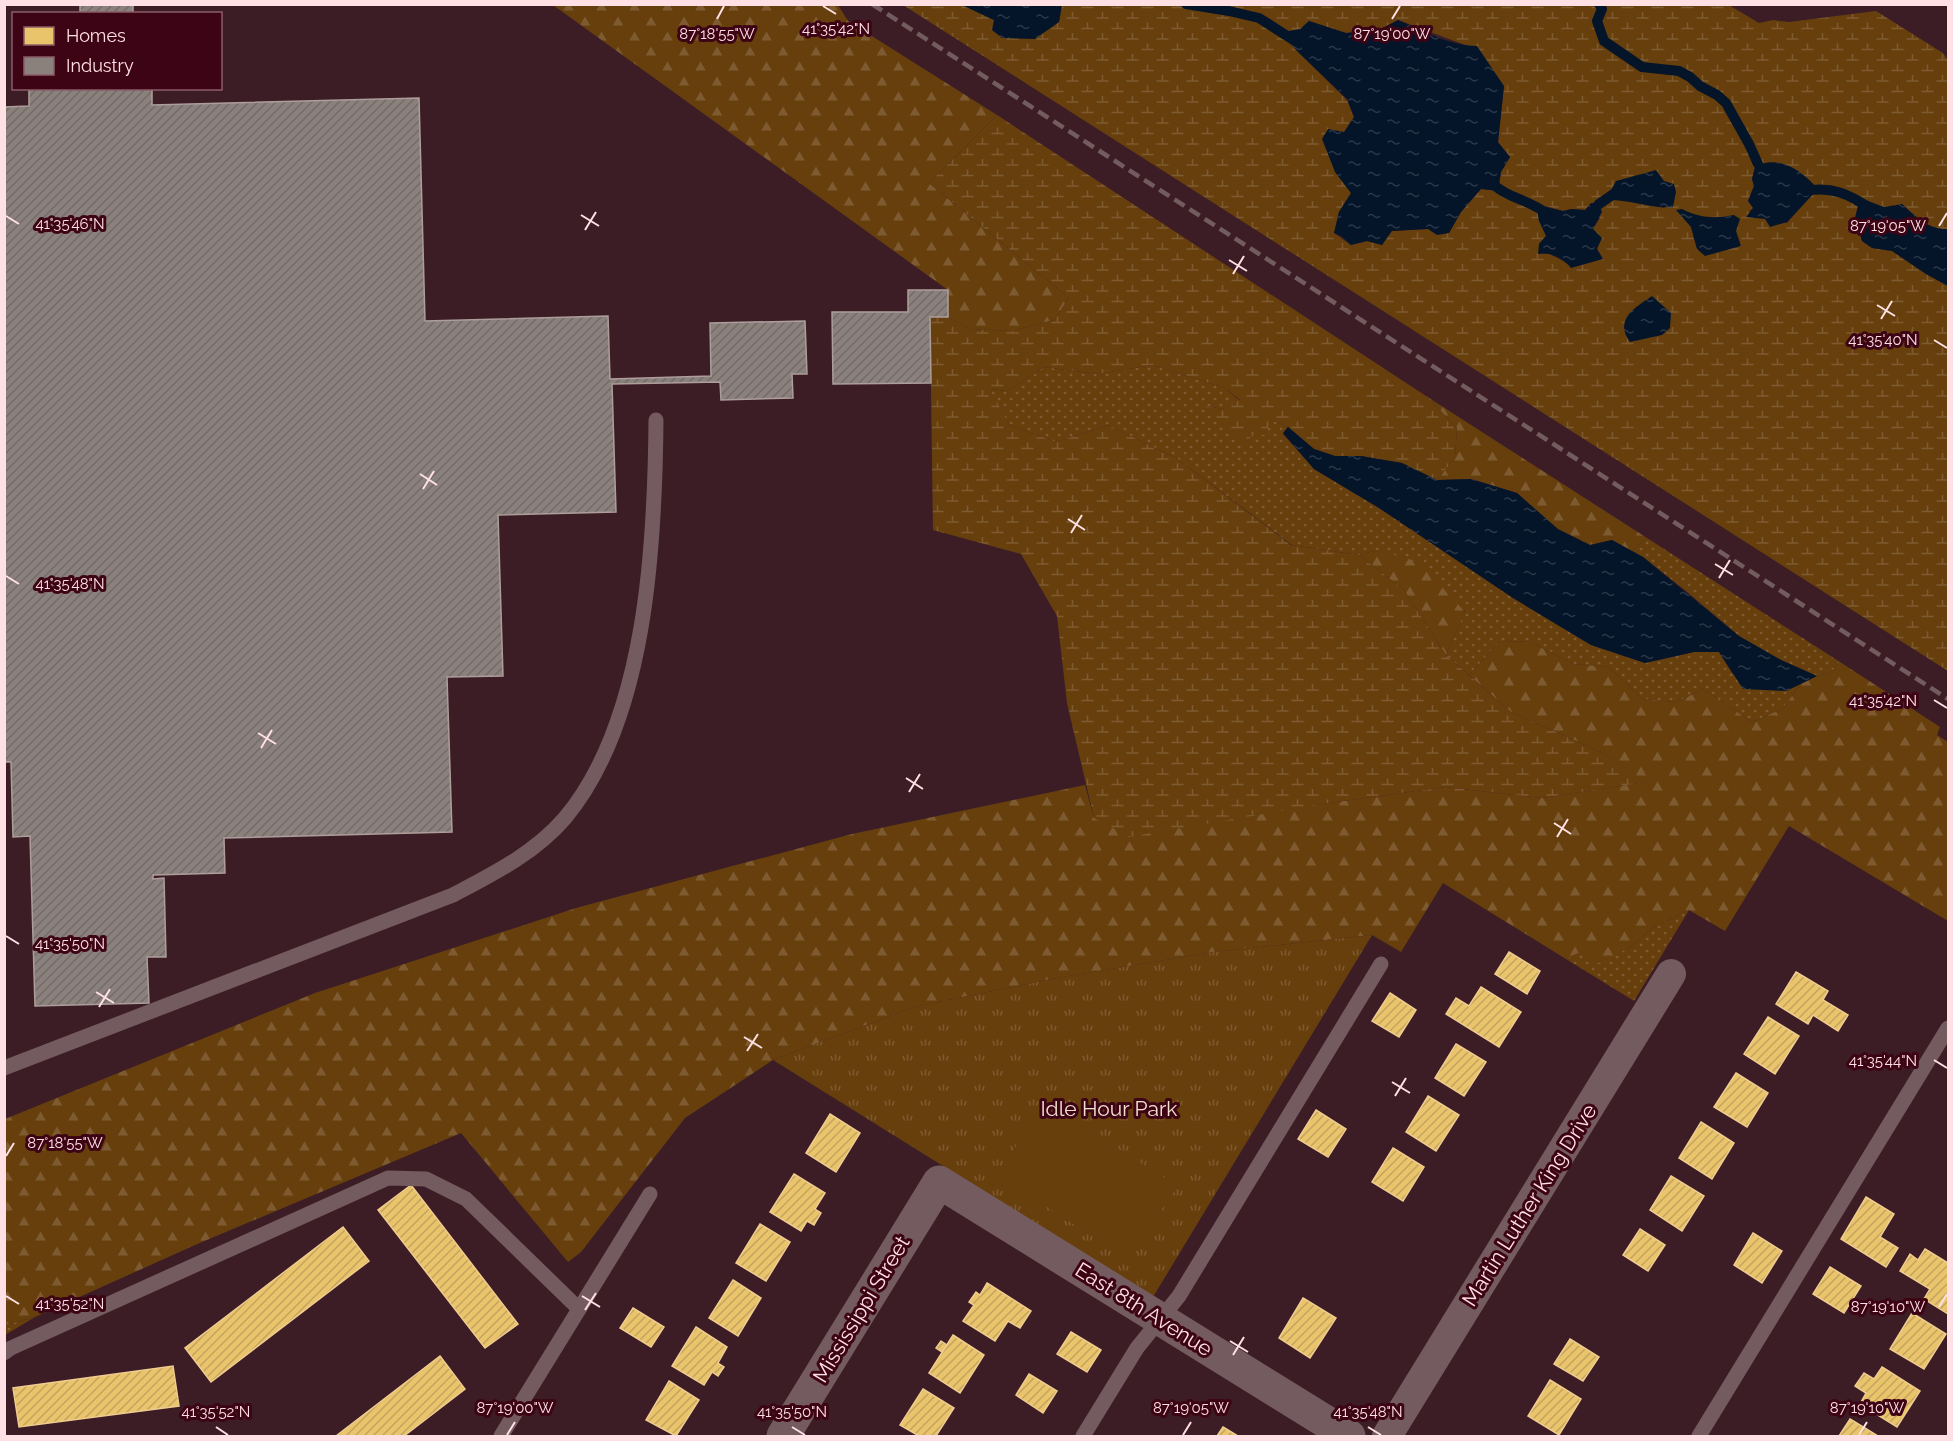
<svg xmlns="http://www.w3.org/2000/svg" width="1953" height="1441" viewBox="0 0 1953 1441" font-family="Raleway,sans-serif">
	<defs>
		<pattern id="grass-dots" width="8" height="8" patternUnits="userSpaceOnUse" patternTransform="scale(1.5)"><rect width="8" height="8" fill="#663f0d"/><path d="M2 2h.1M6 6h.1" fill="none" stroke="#7d5a30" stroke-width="1.8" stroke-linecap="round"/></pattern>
		<pattern id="forest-firs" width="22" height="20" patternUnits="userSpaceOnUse" patternTransform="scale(1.5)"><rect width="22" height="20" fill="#663f0d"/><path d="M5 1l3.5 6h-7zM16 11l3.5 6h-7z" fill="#7d5a30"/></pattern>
		<pattern id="wetland-marsh" width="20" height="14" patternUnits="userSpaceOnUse" patternTransform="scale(1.5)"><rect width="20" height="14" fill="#663f0d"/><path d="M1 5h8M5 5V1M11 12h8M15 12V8" fill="none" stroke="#7d5a30"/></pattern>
		<pattern id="park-tufts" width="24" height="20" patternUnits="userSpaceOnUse" patternTransform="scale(1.5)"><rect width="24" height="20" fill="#663f0d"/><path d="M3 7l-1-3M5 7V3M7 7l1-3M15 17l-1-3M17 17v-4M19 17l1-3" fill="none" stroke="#7d5a30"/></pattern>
		<pattern id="water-ripples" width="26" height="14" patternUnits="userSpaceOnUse" patternTransform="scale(1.5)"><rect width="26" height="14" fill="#051529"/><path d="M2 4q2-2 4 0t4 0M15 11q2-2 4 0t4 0" fill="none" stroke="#2a3748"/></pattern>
		<pattern id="homes-hatch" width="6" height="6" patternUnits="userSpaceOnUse" patternTransform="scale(1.5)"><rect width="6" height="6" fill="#e9c46a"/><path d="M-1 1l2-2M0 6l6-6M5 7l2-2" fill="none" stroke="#c2a460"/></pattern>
		<pattern id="industry-hatch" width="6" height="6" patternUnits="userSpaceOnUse" patternTransform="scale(1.5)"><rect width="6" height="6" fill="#8a817c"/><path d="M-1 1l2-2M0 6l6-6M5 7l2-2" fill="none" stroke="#746b68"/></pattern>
	</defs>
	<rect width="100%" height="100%" fill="#3c1d25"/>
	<g fill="url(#grass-dots)">
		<path d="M1152,365L1225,388L1240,401L1223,409L1207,406L1244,443L1272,420L1288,427L1283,434L1314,469L1379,508L1513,598L1591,645L1645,663L1694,652H1719L1732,673L1786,691L1801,684L1782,709L1752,722L1703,689L1677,702L1642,699L1609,667L1574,664L1530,642L1500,641L1469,675L1446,655L1465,611L1377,550L1359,555L1292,545L1178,459L1108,425L1056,442L1009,425L989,389L1008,391L1044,367L1099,374Z"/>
		<path d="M1647,538L1840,662L1830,673L1817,676L1781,660L1739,636L1686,591L1643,557L1632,551Z"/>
		<path d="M1689,910L1634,1001L1566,959L1579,952L1629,948L1652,928Z"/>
		<path d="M35,1317L5,1335V1325Z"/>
	</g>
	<g fill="url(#forest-firs)">
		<path d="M553,5H838L848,21L997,115L929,183L1069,298L1054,320L1011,331L970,329L948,317V290Z"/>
		<path d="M1426,396L1647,538L1632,551L1612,540L1590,545L1557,529L1517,493L1471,479L1437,480L1455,458L1457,428Z"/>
		<path d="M1377,550L1419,562L1465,612L1446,655L1404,590L1359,555Z"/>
		<path d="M1500,641L1530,642L1574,664L1609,667L1642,699L1677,702L1703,689L1752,722L1782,709L1801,684L1817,676L1830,673L1840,662L1940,727L1937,735L1948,742V921L1789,826L1725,931L1689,910L1652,928L1629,948L1599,963L1580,952L1566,959L1443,883L1401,952L1372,935L1213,952L1051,979L914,1007L773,1060L685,1118L581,1252L568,1262L461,1133L195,1245L35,1317L5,1325V1119L315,993L576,908L852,834L1085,785L1094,818L1322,804L1445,787L1542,798L1645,782L1603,753L1511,712L1469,675Z"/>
	</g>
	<g fill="url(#wetland-marsh)" fill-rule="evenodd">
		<path d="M1062,4H1727L1759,23L1773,20L1789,22L1876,11L1943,53L1948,60V229C1928,230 1916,217 1902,204L1884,208L1860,198L1855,218L1862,241L1872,248L1892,251L1926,274L1948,286V671L903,5H962L994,20L1059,22ZM1398,20L1468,46L1504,86L1498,143L1510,157L1501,172L1498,190L1481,189L1461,212L1449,233L1428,229L1391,231L1382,245L1367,241L1351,245L1334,233L1339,212L1351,193L1335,172L1344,133L1354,117L1347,100L1296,50L1284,33L1300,30L1309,21L1346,33L1379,30ZM1753,152L1761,165L1817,189L1787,223L1757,217L1749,211L1754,208L1748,201L1754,186L1752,179L1755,167C1751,161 1749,158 1753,152ZM1676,192L1664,208L1619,199L1607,200ZM1546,206L1563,211L1572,209L1585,210L1600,218L1593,229L1597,249L1603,259L1567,263L1548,253L1539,254V244L1546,236ZM1677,210C1686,209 1692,216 1700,217C1711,219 1723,217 1734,215L1736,231L1740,246L1727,249H1697L1691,227Z"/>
		<path d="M997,115L1426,396L1457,428L1455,458L1437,480L1402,463L1361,456H1335L1314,449L1288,427L1272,420L1264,435H1254L1244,443C1226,434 1217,422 1206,406L1223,409L1240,400L1225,388L1152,365L1099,374L1044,367L1008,391L990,389L1009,425L1056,442L1108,425L1178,459L1291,545L1359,555L1404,590L1446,655L1511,712L1603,753L1646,782L1542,798L1445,787L1322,804L1129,837L1094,818L1067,703L1057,616L1021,554L933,530L930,317H948L970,329L1011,331L1054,320L1069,298L929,183Z"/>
	</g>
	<path fill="url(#park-tufts)" d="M1372,935L1153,1297L773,1060L914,1007L1051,979L1213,952Z"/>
	<path fill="#663f0d" d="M1044,1103L1178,1186L1128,1259L997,1175Z"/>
	<g fill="url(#water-ripples)">
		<path d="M962,5L1062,4V5L1059,22L1035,39L1002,38L992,30L994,20Z"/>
		<path d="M1398,20C1422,30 1450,46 1477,46L1504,86L1498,142L1510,157L1501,172L1498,191L1481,189L1461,212L1449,233L1437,235L1428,229L1392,231L1382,245L1367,241L1351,245L1341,236L1334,233L1339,212L1351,193L1335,172L1322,139L1328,129L1344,132L1354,117L1347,99L1296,50L1283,32L1300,29L1309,21L1346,33L1379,30Z"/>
		<path d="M1753,151L1761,164C1783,157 1803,172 1818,189L1787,222L1770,227L1765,219L1746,217L1753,208L1748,201L1754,186L1752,179L1755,167C1751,161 1749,158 1753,151Z"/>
		<path d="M1656,170L1664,181L1674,184L1676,192L1673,207C1652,209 1629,199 1606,200L1616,181Z"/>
		<path d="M1860,198L1884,207L1902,204C1916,217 1929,230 1948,229V286L1926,274L1892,251L1872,248L1862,241L1855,218Z"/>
		<path d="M1591,203L1599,204L1602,212L1593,229L1602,238L1597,249L1603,259L1571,268C1563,258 1550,252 1538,254L1539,244L1546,236L1539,221L1536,205L1563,211L1572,209L1585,210Z"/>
		<path d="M1682,209C1700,218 1715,219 1734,215L1740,219L1736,231L1741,246L1705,256L1697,249L1691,227L1676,210Z"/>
		<path d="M1652,296L1671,313L1670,328L1662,335L1630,342C1614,320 1634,308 1652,296Z"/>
		<path d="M1288,427L1314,449L1335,456H1361L1402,463L1437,480L1471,479L1517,493L1558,529L1590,545L1612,540L1643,557L1739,636L1781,660L1817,676L1786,691L1743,689L1719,652H1694L1645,663L1591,645L1513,598L1379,508L1314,469L1283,433Z"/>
	</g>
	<g fill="url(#homes-hatch)" stroke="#f0cc8f" stroke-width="1.5">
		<path d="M1509,952L1540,971L1527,994L1495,974Z"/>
		<path d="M1796,972L1828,991L1823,1000L1848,1015L1838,1031L1813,1015L1808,1024L1776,1004Z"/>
		<path d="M1481,987L1521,1012L1499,1047L1446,1014L1456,998L1469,1006Z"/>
		<path d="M1390,993L1416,1010L1399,1037L1372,1021Z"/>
		<path d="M1768,1017L1799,1036L1775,1074L1744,1054Z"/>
		<path d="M1456,1044L1486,1062L1464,1096L1435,1078Z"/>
		<path d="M1736,1073L1768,1093L1747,1127L1714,1107Z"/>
		<path d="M1428,1096L1459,1115L1436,1151L1406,1132Z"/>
		<path d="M1316,1110L1346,1129L1328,1157L1298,1139Z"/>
		<path d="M830,1114L860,1133L836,1172L806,1153Z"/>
		<path d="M1701,1122L1734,1143L1712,1179L1679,1158Z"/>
		<path d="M1393,1148L1424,1167L1403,1201L1372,1182Z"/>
		<path d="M794,1174L825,1193L815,1209L821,1213L814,1225L807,1221L801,1231L770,1212Z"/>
		<path d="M1671,1176L1704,1196L1682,1231L1650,1210Z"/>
		<path d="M411,1185L518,1324L485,1348L378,1210Z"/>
		<path d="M1866,1197L1894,1214L1880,1237L1898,1248L1886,1267L1841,1239Z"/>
		<path d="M760,1224L790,1242L766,1281L736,1263Z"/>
		<path d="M343,1227L369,1261L211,1382L185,1348Z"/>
		<path d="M1640,1229L1665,1245L1648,1271L1623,1255Z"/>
		<path d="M1753,1233L1782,1251L1762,1283L1734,1265Z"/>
		<path d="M1925,1249L1948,1263V1314L1924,1299L1930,1289L1900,1271L1910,1254L1918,1260Z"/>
		<path d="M1830,1267L1861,1286L1844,1313L1813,1294Z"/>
		<path d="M733,1280L761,1298L738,1336L709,1318Z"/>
		<path d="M987,1283L1031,1311L1020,1328L1008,1321L995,1341L963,1321L974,1305L969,1302L976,1292L980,1295Z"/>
		<path d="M1303,1298L1336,1318L1310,1358L1279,1338Z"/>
		<path d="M633,1308L664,1327L651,1347L620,1328Z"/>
		<path d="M1912,1313L1946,1334L1924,1369L1890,1349Z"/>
		<path d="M696,1327L727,1347L718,1363L724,1367L718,1376L712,1372L704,1385L672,1366Z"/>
		<path d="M1071,1332L1101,1350L1087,1372L1057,1354Z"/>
		<path d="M953,1335L984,1355L960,1393L929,1373Z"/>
		<path d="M1570,1339L1599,1357L1583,1381L1554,1364Z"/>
		<path d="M941,1341L947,1345L942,1352L936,1348Z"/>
		<path d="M440,1356L465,1389L404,1436H336Z"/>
		<path d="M173,1366L179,1406L19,1427L13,1388Z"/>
		<path d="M1882,1367L1920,1391L1897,1427L1860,1404L1866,1393L1855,1386L1864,1373L1874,1379Z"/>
		<path d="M1029,1374L1057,1391L1043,1413L1016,1395Z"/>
		<path d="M1550,1380L1581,1399L1559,1435L1528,1416Z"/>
		<path d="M669,1381L699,1400L676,1436L646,1420Z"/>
		<path d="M923,1389L954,1408L936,1436H919L900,1425Z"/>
		<path d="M1850,1419L1878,1436H1839Z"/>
		<path d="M1223,1427L1238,1436H1217Z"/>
	</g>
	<g fill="url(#industry-hatch)" stroke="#ad9e9b" stroke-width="1.5">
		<rect x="80" y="4" width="53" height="10"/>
		<path d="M29,88H152V105L419,98L425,321L608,316L610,379L711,376L710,323L805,321L807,374H792L793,398L721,400L720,382L612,384L616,512L498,515L503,676L447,677L452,832L224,838L225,873L153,875V879L164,878L166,957H147L149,1003L35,1006L30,836L13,837L11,762H4V107L29,106Z"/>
		<path d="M908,290H948V317H930L931,383L833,384L832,312H908Z"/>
	</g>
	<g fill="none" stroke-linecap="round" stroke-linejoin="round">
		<g stroke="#051529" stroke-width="10">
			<path d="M1186,4L1229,11L1259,18L1295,41"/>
			<path d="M1599,4L1602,9L1597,21L1604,41L1642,67L1679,71L1690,77L1700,86L1717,95L1726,103L1749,144L1758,164"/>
			<path d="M1490,181C1505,198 1528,199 1546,213"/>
			<path d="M1805,191C1832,186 1849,194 1871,209"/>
			<path d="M1590,214L1599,204L1618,191"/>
		</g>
		<g stroke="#745b60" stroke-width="15">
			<path d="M4,1068L453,895C493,874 535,853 565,818C647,720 655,543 656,420"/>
			<path d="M4,1353L11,1348L388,1178L426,1179L466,1199L579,1309"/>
			<path d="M501,1436L650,1194"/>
			<path d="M1083,1436L1137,1348L1179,1296L1381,964"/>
			<path d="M1699,1436L1948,1028"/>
		</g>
		<path stroke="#745b60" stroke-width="30" d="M1387,1436L1671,974"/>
		<path stroke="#745b60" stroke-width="33" d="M783,1436L939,1182L1349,1436"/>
		<path stroke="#735c60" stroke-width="4.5" stroke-dasharray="12 6" stroke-linecap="butt" d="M872,4L1948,699"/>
	</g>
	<path fill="none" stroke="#ffe0e4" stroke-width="2" d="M823,6L836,14M717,19L724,6M1392,19L1400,6M581,215L599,226M6,216L19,224M1939,226L1947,213M585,230L596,212M1229,260L1247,271M1233,274L1244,256M1877,305L1895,316M1881,319L1892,301M1934,340L1947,348M420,474L437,485M423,489L434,471M1068,519L1085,530M1071,533L1082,515M1715,564L1733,575M6,576L19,584M1719,578L1730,560M1934,700L1947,708M258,733L276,744M261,748L272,730M906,778L923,789M909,792L920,774M1554,823L1571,834M1557,837L1568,819M6,936L19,944M96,992L114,1003M99,1007L110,989M744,1037L762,1048M747,1051L758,1034M1934,1060L1947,1068M1392,1082L1410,1093M1395,1096L1406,1078M6,1156L14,1143M6,1296L19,1304M582,1296L600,1307M1939,1307L1947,1294M585,1310L596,1293M1230,1341L1248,1352M1233,1355L1244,1337M216,1427L228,1435M792,1427L805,1435M1368,1427L1381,1435M507,1435L515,1422M1183,1435L1191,1422M1859,1435L1867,1422"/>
	<g text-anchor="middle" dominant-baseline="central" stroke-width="6" stroke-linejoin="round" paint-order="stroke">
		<g font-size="21" fill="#f1e0cd" stroke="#3d0415">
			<text x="1109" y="1108">Idle Hour Park</text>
		</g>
		<g font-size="21" fill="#ffe0e4" stroke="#3d0415">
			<text transform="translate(1529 1205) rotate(-58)">Martin Luther King Drive</text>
			<text transform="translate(861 1309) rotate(-59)">Mississippi Street</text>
			<text transform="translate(1144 1309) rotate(32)">East 8th Avenue</text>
		</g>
	</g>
	<g font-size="15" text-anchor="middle" fill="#ffe0e4" stroke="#3d0415" stroke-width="6" stroke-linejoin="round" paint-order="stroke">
		<text x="836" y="34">41°35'42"N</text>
		<text x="717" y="39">87°18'55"W</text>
		<text x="1392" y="39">87°19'00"W</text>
		<text x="70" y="229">41°35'46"N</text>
		<text x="1888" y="231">87°19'05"W</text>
		<text x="1883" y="345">41°35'40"N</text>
		<text x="70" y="589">41°35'48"N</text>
		<text x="1883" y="706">41°35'42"N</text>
		<text x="70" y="949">41°35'50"N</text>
		<text x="1883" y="1066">41°35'44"N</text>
		<text x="65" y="1148">87°18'55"W</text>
		<text x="70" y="1309">41°35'52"N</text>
		<text x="1888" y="1312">87°19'10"W</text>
		<text x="515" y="1413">87°19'00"W</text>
		<text x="1191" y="1413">87°19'05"W</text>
		<text x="1867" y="1413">87°19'10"W</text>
		<text x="216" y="1417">41°35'52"N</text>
		<text x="792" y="1417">41°35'50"N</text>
		<text x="1368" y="1417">41°35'48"N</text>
	</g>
	<rect width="1953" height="1441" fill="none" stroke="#ffe0e4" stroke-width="12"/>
	<rect x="12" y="12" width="210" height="78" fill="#3d0415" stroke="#8b5c68" stroke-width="1.5"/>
	<rect x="24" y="27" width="30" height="18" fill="#e9c46a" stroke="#8b5c68" stroke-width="1.5"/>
	<text x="66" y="42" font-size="18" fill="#ffe0e4">Homes</text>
	<rect x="24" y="57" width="30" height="18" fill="#8a817c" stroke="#8b5c68" stroke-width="1.5"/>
	<text x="66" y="72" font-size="18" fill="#ffe0e4">Industry</text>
</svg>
